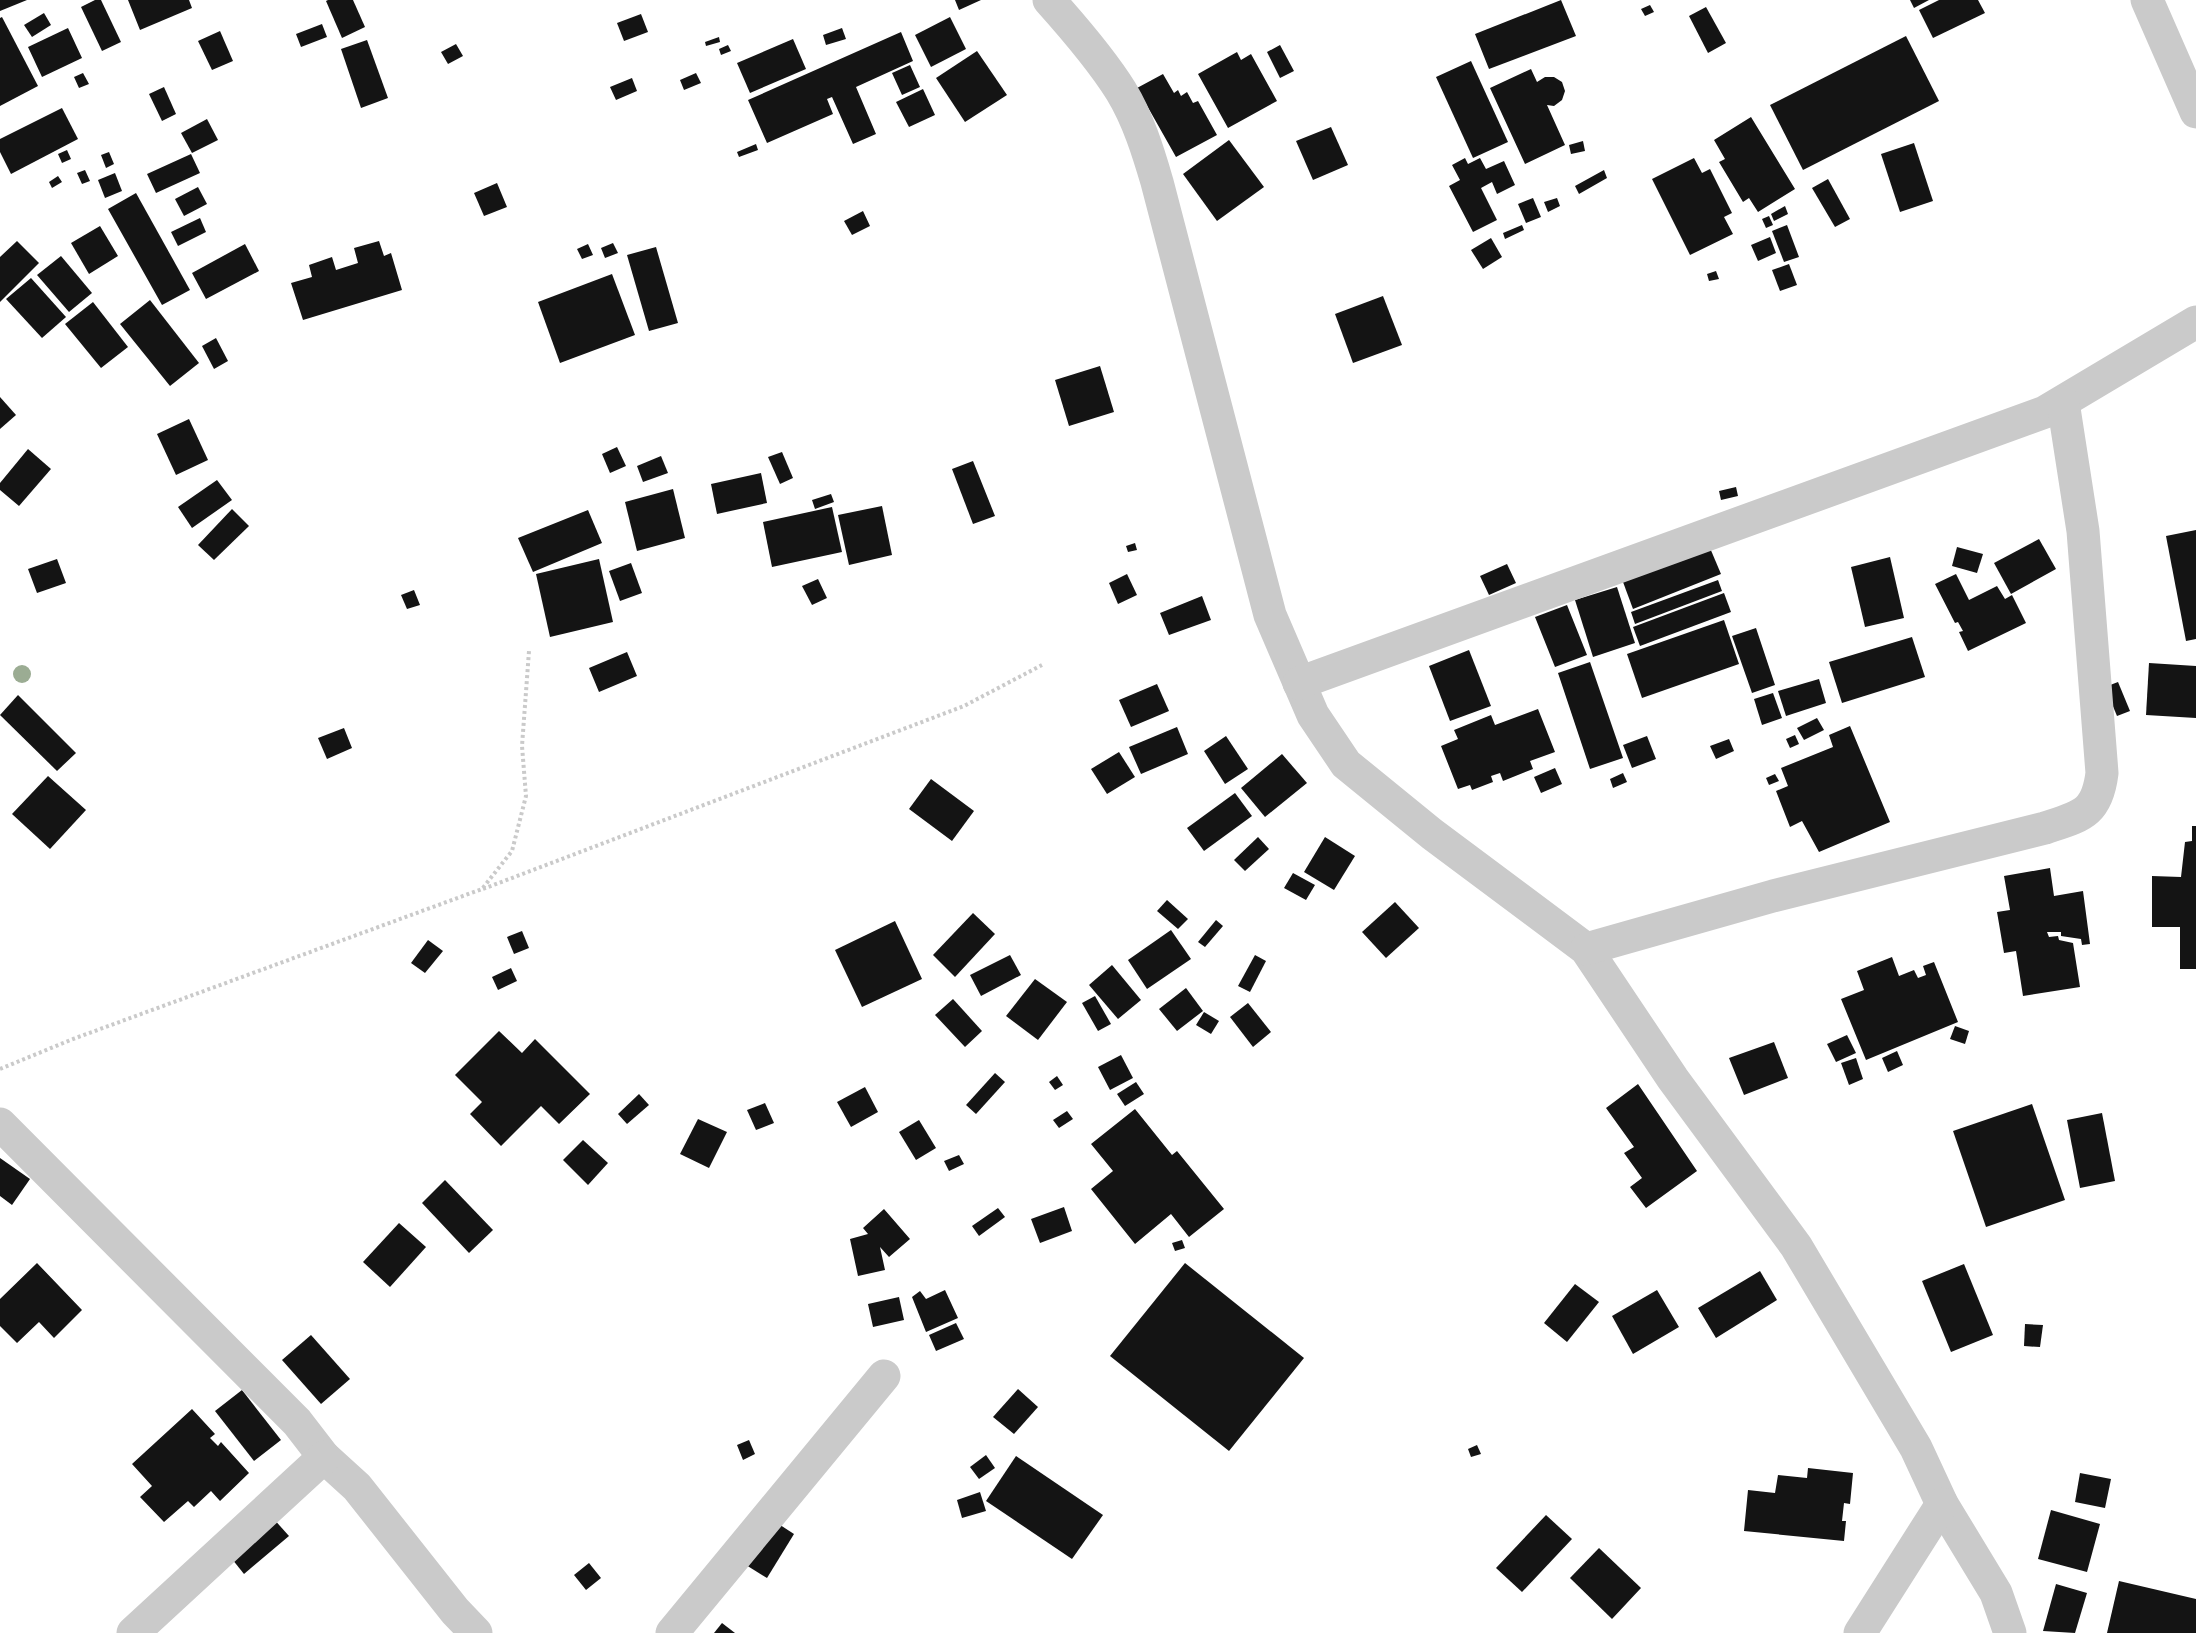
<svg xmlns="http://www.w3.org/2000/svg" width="2196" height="1633" viewBox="0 0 2196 1633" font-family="'DM Sans',sans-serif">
	<rect width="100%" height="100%" fill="#fff"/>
	<g fill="#141414">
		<path d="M0,0H27L0,11Z"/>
		<path d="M95,0H101L121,42L102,51L81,7Z"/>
		<path d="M128,0H189L192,8L140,30Z"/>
		<path d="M328,0H353L365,27L342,38L326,1Z"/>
		<path d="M955,0H981L959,10Z"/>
		<path d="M1561,0L1576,36L1489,69L1475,34Z"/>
		<path d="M1910,0H1929L1914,8Z"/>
		<path d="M1939,0H1978L1985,13L1933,38L1919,10Z"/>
		<path d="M1650,5L1654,12L1645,16L1641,9Z"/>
		<path d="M1706,7L1726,43L1708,53L1689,16Z"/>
		<path d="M44,13L51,25L32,37L24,25Z"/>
		<path d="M641,14L648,32L624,41L617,23Z"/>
		<path d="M2,17L38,86L0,106V18Z"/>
		<path d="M950,17L966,49L931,67L915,35Z"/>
		<path d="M322,24L327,37L301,47L296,34Z"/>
		<path d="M68,28L82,58L42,77L28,47Z"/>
		<path d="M842,28L846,39L826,45L823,35Z"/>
		<path d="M220,31L233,61L212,70L198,41Z"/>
		<path d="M901,32L913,61L856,87L876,134L853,144L832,97L827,99L833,114L767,143L748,100Z"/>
		<path d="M1906,36L1939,101L1803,170L1770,105Z"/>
		<path d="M719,37L720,42L706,46L705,42Z"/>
		<path d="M793,39L806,69L750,93L737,63Z"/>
		<path d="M367,40L388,98L361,108L341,49Z"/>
		<path d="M456,44L463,56L448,64L441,52Z"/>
		<path d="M728,45L731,51L721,55L719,49Z"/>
		<path d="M1280,45L1294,71L1280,78L1267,52Z"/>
		<path d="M977,51L1007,95L965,122L936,78Z"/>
		<path d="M1237,52L1241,60L1251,54L1277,101L1228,128L1198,74Z"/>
		<path d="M1471,61L1508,142L1473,158L1436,77Z"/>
		<path d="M910,65L920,87L902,95L892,73Z"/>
		<path d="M1531,69L1537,82L1545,77H1554L1562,82L1565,91L1562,100L1554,106L1547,105L1565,145L1525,164L1490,88Z"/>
		<path d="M83,73L89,84L79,88L74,77Z"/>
		<path d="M696,73L701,83L684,90L680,80Z"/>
		<path d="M1163,74L1174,93L1178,90L1181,96L1187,92L1193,103L1198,101L1217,135L1176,157L1137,88Z"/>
		<path d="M632,78L637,91L616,100L610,87Z"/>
		<path d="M164,87L176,114L162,121L149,94Z"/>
		<path d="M923,89L935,115L909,127L896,102Z"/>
		<path d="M62,108L78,139L11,174L0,152V139Z"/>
		<path d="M1751,117L1795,189L1758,212L1749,198L1743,202L1719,162L1725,159L1714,140Z"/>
		<path d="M207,119L218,140L192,153L181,133Z"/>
		<path d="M1331,127L1348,165L1313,180L1296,141Z"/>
		<path d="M1229,140L1264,187L1217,221L1183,174Z"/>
		<path d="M1583,141L1585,151L1571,154L1569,145Z"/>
		<path d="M1914,143L1933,201L1900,212L1881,154Z"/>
		<path d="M756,144L758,150L739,157L737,152Z"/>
		<path d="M67,150L71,159L62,163L58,154Z"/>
		<path d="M109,152L114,164L106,168L101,155Z"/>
		<path d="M191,154L200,173L156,193L147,174Z"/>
		<path d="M1465,158L1468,164L1480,158L1486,169L1504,161L1515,185L1497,194L1492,182L1481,188L1497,220L1473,232L1449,186L1460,180L1452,165Z"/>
		<path d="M1694,158L1702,173L1710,169L1732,213L1724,217L1733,234L1690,255L1652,179Z"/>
		<path d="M85,170L90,181L82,184L77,173Z"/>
		<path d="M1604,170L1607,178L1579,194L1575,186Z"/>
		<path d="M115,173L122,191L105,198L98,180Z"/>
		<path d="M58,176L62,182L52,188L49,182Z"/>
		<path d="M1828,179L1850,219L1835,227L1812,188Z"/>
		<path d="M497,183L507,207L484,216L474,193Z"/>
		<path d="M198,187L207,204L184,216L175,199Z"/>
		<path d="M136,193L190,290L162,305L108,209Z"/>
		<path d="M1533,198L1541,217L1526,223L1518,204Z"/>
		<path d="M1557,198L1560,206L1548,212L1544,202Z"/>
		<path d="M1785,206L1788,214L1774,221L1771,214Z"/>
		<path d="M863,211L870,226L852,235L844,221Z"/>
		<path d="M1769,216L1773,225L1766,228L1762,219Z"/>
		<path d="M200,218L206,232L178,246L171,232Z"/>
		<path d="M1522,225L1524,230L1505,239L1503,233Z"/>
		<path d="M1787,225L1799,257L1784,262L1772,231Z"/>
		<path d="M100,226L118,256L89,274L71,243Z"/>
		<path d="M1770,237L1776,253L1758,261L1751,245Z"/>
		<path d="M1491,238L1502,257L1483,269L1471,250Z"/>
		<path d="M17,241L39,263L0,302V257Z"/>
		<path d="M379,241L384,256L391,253L402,290L303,320L291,283L312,277L309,265L332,257L336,270L358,263L354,248Z"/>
		<path d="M613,243L618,253L605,258L601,248Z"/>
		<path d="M245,244L259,271L206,299L192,273Z"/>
		<path d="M588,244L593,255L582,259L577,249Z"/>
		<path d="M656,247L678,323L649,331L627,255Z"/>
		<path d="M61,256L92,293L69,312L37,275Z"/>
		<path d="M1789,264L1797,285L1780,291L1772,270Z"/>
		<path d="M1716,271L1719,279L1709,281L1707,274Z"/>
		<path d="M612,274L635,335L560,363L538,302Z"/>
		<path d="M31,278L66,317L42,338L6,299Z"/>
		<path d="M1383,296L1402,345L1353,363L1335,314Z"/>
		<path d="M150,300L199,363L170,386L120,324Z"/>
		<path d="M93,302L128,347L101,368L65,324Z"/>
		<path d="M216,338L228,361L214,369L202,346Z"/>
		<path d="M1100,366L1114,412L1069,426L1055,380Z"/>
		<path d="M0,397L16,415L0,429Z"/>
		<path d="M189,419L208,460L176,475L157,434Z"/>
		<path d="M617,447L626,466L610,473L602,454Z"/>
		<path d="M28,449L51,469L19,506L0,490V483Z"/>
		<path d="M782,452L793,478L780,484L768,457Z"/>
		<path d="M661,456L668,473L643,482L637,466Z"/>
		<path d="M973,461L995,516L973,524L952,469Z"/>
		<path d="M761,473L767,503L717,514L711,484Z"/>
		<path d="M217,480L232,500L192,528L178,507Z"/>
		<path d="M1736,487L1738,496L1721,500L1719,491Z"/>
		<path d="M673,489L685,538L637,551L625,502Z"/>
		<path d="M831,494L834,502L815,509L812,500Z"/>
		<path d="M882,506L892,555L849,565L838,515Z"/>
		<path d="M832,507L842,552L772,567L763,522Z"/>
		<path d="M232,509L249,526L214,560L198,545Z"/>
		<path d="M588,510L602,543L533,572L518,538Z"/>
		<path d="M2196,530V639L2186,641L2166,536Z"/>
		<path d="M2039,539L2056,569L2011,594L1994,563Z"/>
		<path d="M1135,543L1137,550L1128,552L1126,546Z"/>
		<path d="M1957,547L1983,554L1977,573L1952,566Z"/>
		<path d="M1710,548L1721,574L1633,609L1623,582Z"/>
		<path d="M1890,557L1904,618L1865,627L1851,567Z"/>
		<path d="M57,559L66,583L37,593L28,569Z"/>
		<path d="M599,559L613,622L550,637L536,574Z"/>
		<path d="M631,563L642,593L620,601L609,571Z"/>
		<path d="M1507,564L1516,583L1489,595L1480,576Z"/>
		<path d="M1127,574L1137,595L1118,604L1109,583Z"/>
		<path d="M1956,574L1969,600L1997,586L2005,599L2012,595L2026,623L1968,651L1959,632L1963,631L1958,622L1955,623L1935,584Z"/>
		<path d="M818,579L827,598L812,605L802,586Z"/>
		<path d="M1718,580L1722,591L1635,624L1631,612Z"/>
		<path d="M1617,587L1635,643L1593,657L1575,600Z"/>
		<path d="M414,590L420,605L407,609L401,595Z"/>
		<path d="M1724,593L1731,612L1640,646L1633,627Z"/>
		<path d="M1202,596L1211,620L1169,635L1160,613Z"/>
		<path d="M1567,605L1587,655L1555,667L1535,617Z"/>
		<path d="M1724,620L1739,664L1642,698L1627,654Z"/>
		<path d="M1756,628L1775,685L1752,693L1732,636Z"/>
		<path d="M1912,637L1925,677L1842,703L1829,662Z"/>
		<path d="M1469,650L1491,706L1450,721L1429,666Z"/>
		<path d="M627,652L637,676L599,692L589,668Z"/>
		<path d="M1590,662L1623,758L1590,769L1558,673Z"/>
		<path d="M2149,663L2196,666V718L2146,715Z"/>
		<path d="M1819,679L1826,703L1786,716L1778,691Z"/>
		<path d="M2118,682L2130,711L2117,716L2105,687Z"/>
		<path d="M1157,684L1169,711L1131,727L1119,700Z"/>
		<path d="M1773,693L1782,718L1762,725L1754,699Z"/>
		<path d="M18,695L76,753L57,771L0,715Z"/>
		<path d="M1538,709L1555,752L1530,761L1533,769L1503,781L1500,773L1491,776L1493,782L1472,790L1470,785L1458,789L1441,746L1458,739L1454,730L1491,715L1495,725Z"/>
		<path d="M1817,718L1824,730L1804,740L1797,728Z"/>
		<path d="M1850,726L1890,822L1819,852L1802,821L1790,827L1776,791L1788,786L1781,768L1833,747L1829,735Z"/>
		<path d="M1177,727L1188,754L1141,774L1129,747Z"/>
		<path d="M344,728L352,748L327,759L318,738Z"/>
		<path d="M1795,735L1799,744L1790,748L1786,739Z"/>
		<path d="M1226,736L1248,769L1225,784L1204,751Z"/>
		<path d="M1647,736L1656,759L1632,768L1623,745Z"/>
		<path d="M1729,739L1734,751L1716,759L1710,746Z"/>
		<path d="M1119,752L1135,777L1107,794L1091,769Z"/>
		<path d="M1282,754L1307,783L1265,817L1241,788Z"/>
		<path d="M1555,768L1562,784L1541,793L1534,777Z"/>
		<path d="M1623,773L1627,782L1613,788L1610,779Z"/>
		<path d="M1775,774L1779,781L1769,785L1766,778Z"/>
		<path d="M48,776L86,810L50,849L12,814Z"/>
		<path d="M931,779L974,811L952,841L909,809Z"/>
		<path d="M1235,793L1252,816L1204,851L1187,828Z"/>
		<path d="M2192,826H2196V969H2180V927H2152V876L2181,877L2185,842L2192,841Z"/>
		<path d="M1258,837L1269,849L1245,871L1234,860Z"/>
		<path d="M1325,837L1355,856L1334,890L1304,872Z"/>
		<path d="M2050,868L2054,896L2083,891L2090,944L2082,945L2081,939L2061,936V932H2047L2049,937L2058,936L2059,940L2073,943L2080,987L2023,996L2016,951L2004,953L1997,912L2010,910L2004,876Z"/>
		<path d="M1293,873L1315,885L1306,900L1284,888Z"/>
		<path d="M1167,900L1188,919L1178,929L1157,911Z"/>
		<path d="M1395,902L1419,928L1386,958L1362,932Z"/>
		<path d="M973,913L995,934L955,977L933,955Z"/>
		<path d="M1216,920L1223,926L1205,947L1198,942Z"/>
		<path d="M895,921L922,979L862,1007L835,950Z"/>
		<path d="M1171,930L1191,959L1147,989L1128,960Z"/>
		<path d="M522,931L529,948L514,954L507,937Z"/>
		<path d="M428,940L443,951L425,973L411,963Z"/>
		<path d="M1010,955L1021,975L981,996L970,975Z"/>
		<path d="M1255,955L1266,961L1250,992L1238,986Z"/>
		<path d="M1892,957L1899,976L1914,970L1918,978L1926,975L1923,966L1934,962L1958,1022L1866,1060L1841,999L1864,990L1857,971Z"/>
		<path d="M1112,965L1141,1000L1118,1019L1089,985Z"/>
		<path d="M511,968L517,981L498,990L492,977Z"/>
		<path d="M1035,979L1067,1002L1038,1040L1006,1016Z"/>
		<path d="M1186,988L1203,1011L1177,1031L1159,1009Z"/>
		<path d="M1095,996L1111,1024L1098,1031L1082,1003Z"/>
		<path d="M953,999L982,1031L965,1047L935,1015Z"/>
		<path d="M1248,1003L1271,1032L1253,1047L1230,1017Z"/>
		<path d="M1204,1012L1219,1021L1211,1034L1196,1025Z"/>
		<path d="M1955,1026L1969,1031L1965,1044L1950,1039Z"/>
		<path d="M499,1031L522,1053L535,1039L590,1094L559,1124L541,1106L501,1146L470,1114L482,1102L455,1075Z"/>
		<path d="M1847,1035L1856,1053L1836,1062L1827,1044Z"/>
		<path d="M1774,1042L1788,1078L1744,1095L1729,1058Z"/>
		<path d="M1897,1051L1903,1065L1888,1072L1882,1058Z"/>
		<path d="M1121,1055L1133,1078L1110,1090L1098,1067Z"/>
		<path d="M1856,1058L1863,1079L1849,1085L1841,1063Z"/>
		<path d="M995,1073L1005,1082L976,1114L966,1105Z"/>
		<path d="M1057,1076L1063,1085L1055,1090L1049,1082Z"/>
		<path d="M1136,1082L1144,1094L1125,1106L1117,1094Z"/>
		<path d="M1638,1084L1697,1171L1646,1208L1630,1187L1642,1178L1624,1153L1634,1147L1606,1108Z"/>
		<path d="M865,1087L878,1112L851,1127L837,1102Z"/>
		<path d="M639,1094L649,1105L627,1124L618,1114Z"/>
		<path d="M765,1103L774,1123L756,1130L747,1110Z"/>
		<path d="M2032,1104L2065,1200L1986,1227L1953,1131Z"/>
		<path d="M1135,1109L1172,1155L1177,1151L1224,1209L1189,1237L1171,1214L1135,1244L1091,1189L1113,1171L1091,1144Z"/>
		<path d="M1067,1111L1073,1119L1059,1128L1053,1120Z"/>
		<path d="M2102,1113L2115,1181L2080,1188L2067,1120Z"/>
		<path d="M698,1119L727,1132L709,1168L680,1154Z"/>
		<path d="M919,1120L936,1148L916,1160L899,1132Z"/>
		<path d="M583,1140L608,1163L588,1185L563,1160Z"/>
		<path d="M959,1155L964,1164L949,1171L944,1161Z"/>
		<path d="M0,1158L30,1179L12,1205L0,1196Z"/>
		<path d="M445,1180L493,1230L469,1253L422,1203Z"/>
		<path d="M1064,1207L1072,1231L1040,1243L1031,1219Z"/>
		<path d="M998,1208L1005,1217L979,1236L972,1226Z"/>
		<path d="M884,1209L910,1239L889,1257L880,1247L885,1270L858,1276L850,1239L868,1234L863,1228Z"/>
		<path d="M399,1223L426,1247L390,1287L363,1262Z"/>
		<path d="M1182,1240L1185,1248L1175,1251L1172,1243Z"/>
		<path d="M37,1263L82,1310L54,1338L39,1322L17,1343L0,1326V1299Z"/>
		<path d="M1185,1263L1304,1358L1229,1451L1110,1356Z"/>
		<path d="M1964,1264L1993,1335L1951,1352L1922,1281Z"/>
		<path d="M1760,1271L1777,1300L1716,1338L1698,1308Z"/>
		<path d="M1575,1284L1599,1302L1567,1342L1544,1323Z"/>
		<path d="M945,1290L958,1318L926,1332L912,1297L920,1291L926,1299Z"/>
		<path d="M1657,1290L1679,1327L1633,1354L1612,1316Z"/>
		<path d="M899,1297L904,1320L873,1327L868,1304Z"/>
		<path d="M956,1323L964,1339L936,1351L929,1335Z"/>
		<path d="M2025,1324L2043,1325L2040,1347L2024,1346Z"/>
		<path d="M311,1335L350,1379L321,1404L282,1360Z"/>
		<path d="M1018,1389L1038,1407L1014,1434L993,1417Z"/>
		<path d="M242,1390L281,1440L254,1461L215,1411Z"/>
		<path d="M192,1409L215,1434L210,1438L218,1446L221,1442L249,1473L220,1501L211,1491L194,1507L188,1501L164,1522L140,1497L152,1486L132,1464Z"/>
		<path d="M749,1440L755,1454L743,1460L737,1445Z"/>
		<path d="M1477,1445L1481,1454L1471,1457L1468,1449Z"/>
		<path d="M986,1455L995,1468L979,1479L970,1467Z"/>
		<path d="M1016,1456L1103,1515L1072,1559L986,1501Z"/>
		<path d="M1808,1468L1853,1473L1850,1504L1844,1503L1842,1521H1846L1844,1541L1744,1531L1748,1490L1775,1493L1778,1475L1807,1478Z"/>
		<path d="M2080,1473L2111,1479L2105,1508L2075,1502Z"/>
		<path d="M980,1492L986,1511L962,1518L957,1500Z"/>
		<path d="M2051,1510L2100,1524L2087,1572L2038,1559Z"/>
		<path d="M1546,1515L1572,1539L1522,1592L1496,1568Z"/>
		<path d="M272,1517L289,1536L244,1574L228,1554Z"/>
		<path d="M774,1521L794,1534L767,1578L746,1565Z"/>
		<path d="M1599,1548L1641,1588L1612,1619L1570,1578Z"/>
		<path d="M589,1563L601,1578L586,1590L574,1575Z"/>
		<path d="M2119,1581L2196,1599V1633H2107Z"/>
		<path d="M2056,1584L2087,1593L2075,1633L2043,1631Z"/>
		<path d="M722,1623L735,1633H714Z"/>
	</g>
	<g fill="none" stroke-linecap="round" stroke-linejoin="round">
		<g stroke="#cacaca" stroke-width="4" stroke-dasharray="3 3" stroke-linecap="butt">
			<path d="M483,889L964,706L1042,665"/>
			<path d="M0,1069L73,1039L482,889L512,851L526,796L522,746L529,651"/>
		</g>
		<g stroke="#cacaca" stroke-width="33">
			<path d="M1049,0C1075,29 1101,59 1121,91C1138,119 1148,151 1157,182L1270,615L1313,715L1346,764L1432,834L1586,949L1673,1079L1796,1246L1916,1448L1942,1504L1996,1593L2010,1633"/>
			<path d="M2147,0L2196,112"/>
			<path d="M1299,683L2045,412L2196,322"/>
			<path d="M1586,949L1773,896L2045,828C2081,816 2097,814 2102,773L2083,531L2063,402"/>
			<path d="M0,1124L297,1422L324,1457L357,1487L455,1611L476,1633"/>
			<path d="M133,1633L324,1457"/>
			<path d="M672,1633L884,1376"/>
			<path d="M1860,1633L1942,1504"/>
		</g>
	</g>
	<circle fill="#9bac93" cx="22" cy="674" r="9"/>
</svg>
